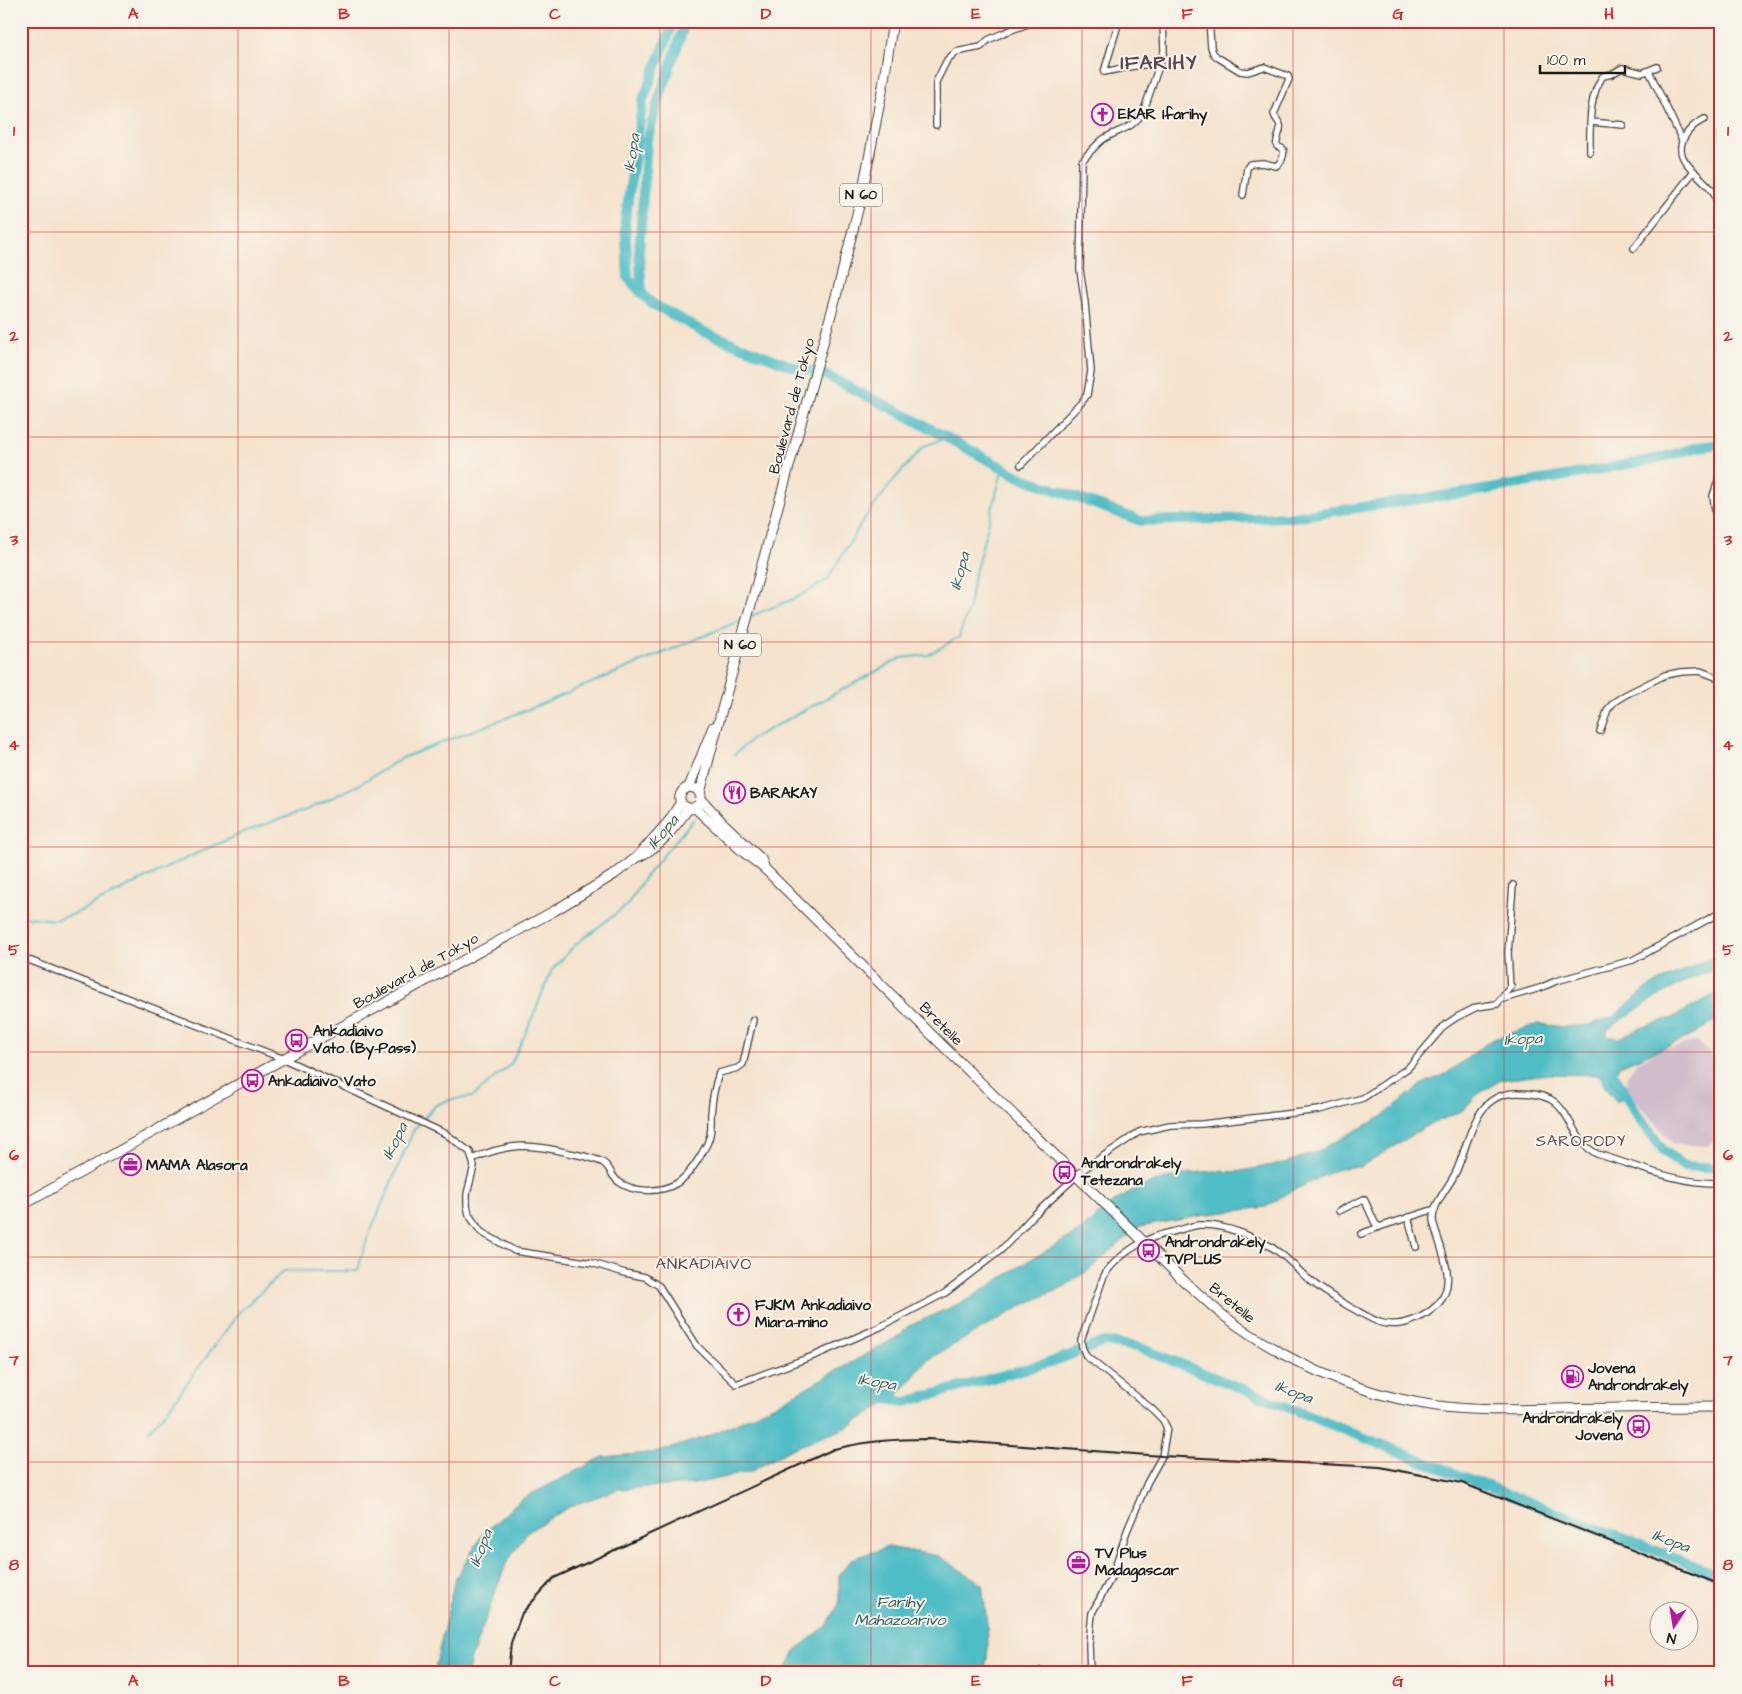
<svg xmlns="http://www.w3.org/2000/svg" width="1742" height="1694" viewBox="0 0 1742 1694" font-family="'Architects Daughter',sans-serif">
	<rect width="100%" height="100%" fill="#f7f3e8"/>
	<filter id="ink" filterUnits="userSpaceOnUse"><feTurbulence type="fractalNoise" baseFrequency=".02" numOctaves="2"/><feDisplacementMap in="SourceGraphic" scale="10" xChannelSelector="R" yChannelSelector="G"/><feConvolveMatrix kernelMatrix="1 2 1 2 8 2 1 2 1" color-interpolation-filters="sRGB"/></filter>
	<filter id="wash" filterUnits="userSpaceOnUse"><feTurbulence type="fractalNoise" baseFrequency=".0096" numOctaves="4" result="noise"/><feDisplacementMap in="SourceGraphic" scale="20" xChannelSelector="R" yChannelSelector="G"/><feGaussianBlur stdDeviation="1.12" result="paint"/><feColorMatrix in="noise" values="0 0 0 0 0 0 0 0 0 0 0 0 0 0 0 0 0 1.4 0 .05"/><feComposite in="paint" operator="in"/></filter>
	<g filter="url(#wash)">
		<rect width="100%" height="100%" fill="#f5e3cd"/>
		<path fill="#d1bdcc" d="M1697,1040L1721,1068V1133L1708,1146L1673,1144L1626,1089L1627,1075L1637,1063L1660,1049L1676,1047Z"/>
		<g fill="#4fbdc6" stroke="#366c71">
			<path d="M1721,954V968C1680,979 1643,1006 1608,1029L1606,1036L1618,1038L1641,1028L1672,1018L1721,991V1017L1689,1037L1619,1066L1611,1080L1623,1098L1617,1102L1606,1089L1600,1075L1549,1074L1501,1080L1478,1094L1463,1110L1425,1127L1360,1167L1340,1168L1290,1192L1266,1207L1217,1213L1139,1227L1090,1269L1065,1286L1022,1306L927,1360L897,1396L846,1428L791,1449L750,1472L694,1484L619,1489L571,1506L527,1532L506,1564L470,1661L468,1673H434L455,1579L482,1535L520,1500L603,1457L659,1452L708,1436L773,1406L901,1335L907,1327L969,1299L1028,1261L1079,1232L1112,1203L1136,1189L1155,1182L1191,1173L1215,1171L1236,1172L1288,1162L1316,1152L1383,1116L1422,1084L1446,1074L1491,1040L1538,1024L1565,1027L1589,1025L1613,1017L1650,986Z"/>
			<path d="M888,1547L939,1556L982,1584C985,1608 993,1652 983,1673H784L796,1650L827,1625L839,1604V1575L852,1559Z"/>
		</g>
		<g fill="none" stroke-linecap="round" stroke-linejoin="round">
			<g stroke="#4fbdc6" stroke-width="2">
				<path d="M751,616L798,597L827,580L864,519L893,481L924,446L947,438"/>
				<path d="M734,755L753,738L901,658L928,655L959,637L969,608L973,581L1003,468"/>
				<path d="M21,916L53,920L72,915L176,863L244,832L309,809L360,784L402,758L534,707L742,620"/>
				<path d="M422,1120L436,1105L449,1100L472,1097L511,1064L528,1028L552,970L575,945L627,905L645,877L694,819"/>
				<path d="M148,1431L166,1412L240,1311L284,1271H358L361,1257L371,1230L414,1129L419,1124"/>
			</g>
			<g stroke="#4fbdc6" stroke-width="10">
				<path d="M674,21L643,100L625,221L628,278L642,294L653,304L702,331L794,367L823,374L907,416L1020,477L1141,521L1292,517L1477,491L1565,476L1655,459L1699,447L1721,444"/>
				<path d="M642,294L639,251L647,141L658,102L686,21"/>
				<path d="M1608,1064L1640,1119L1663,1150L1683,1166L1721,1168"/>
				<path d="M879,1398L906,1402L1054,1361L1104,1342L1138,1347L1412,1457L1721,1576"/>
			</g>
		</g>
	</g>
	<g filter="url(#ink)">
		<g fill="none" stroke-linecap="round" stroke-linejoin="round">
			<defs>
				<g id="street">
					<path d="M1119,21L1104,72L1134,66L1160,63"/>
					<path d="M1209,21L1211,47L1213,53L1217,57L1240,71L1248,72L1264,67L1288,76L1289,79L1274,114C1275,119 1279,121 1280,125C1282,132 1275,138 1277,146L1283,149C1285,155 1281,163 1276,166L1263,163L1250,164L1247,168L1243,195"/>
					<path d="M1649,71L1682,140"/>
					<path d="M1705,119C1696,123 1693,126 1687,133C1668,158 1698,172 1712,190C1717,197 1716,205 1721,211"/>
					<path d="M1591,122L1623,125"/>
					<path d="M936,125V82L947,60L956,52L981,47L988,40L1003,33L1036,21"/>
					<path d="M1590,152C1590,127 1588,97 1603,76L1612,74L1622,68L1642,73L1657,67"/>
					<path d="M1634,248L1694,171"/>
					<path d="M1021,465L1080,404L1087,395L1091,371L1085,303L1080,270L1082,161C1088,154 1095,146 1102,140C1119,128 1131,132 1144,110L1164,51L1163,21"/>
					<path d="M1721,471L1713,496L1718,530L1721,535"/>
					<path d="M1600,731L1608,709L1614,702L1625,695L1665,675L1681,672L1700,671L1721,679"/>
					<path d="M21,957L284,1059L446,1134L470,1152L474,1166L467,1194V1205L469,1215L481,1232L515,1251L592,1263L625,1273L645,1277L659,1286L697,1346L736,1384L816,1355L880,1327L945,1293L1001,1250L1032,1217L1084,1169L1139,1132L1170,1125L1202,1124L1319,1110L1363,1098L1408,1068L1445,1025L1457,1017L1477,1007L1497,1004L1511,986"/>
					<path d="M1510,988L1508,953L1513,885"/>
					<path d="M1504,997L1503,999L1540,988L1556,981L1633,960L1716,915L1721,914"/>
					<path d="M472,1159C509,1143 530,1143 569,1153C580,1155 591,1157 602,1162C611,1167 611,1177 619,1182C634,1193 661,1193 677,1183C689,1176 701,1156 707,1144C712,1133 711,1125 711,1114C712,1101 715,1085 719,1073L738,1068L743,1064L753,1020"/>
					<path d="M1339,1211L1364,1199L1375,1223L1379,1227L1435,1209"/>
					<path d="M1408,1217L1416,1247"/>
					<path d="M1361,1234L1379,1227"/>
					<path d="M1039,1673L1040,1671"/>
					<path d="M1090,1673L1089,1644L1092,1613L1112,1576L1127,1531L1147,1483L1162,1456L1167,1428L1163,1420L1152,1409L1086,1356L1082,1347L1081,1340C1087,1323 1093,1307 1099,1290C1101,1284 1103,1276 1107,1271C1123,1251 1147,1237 1172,1232C1181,1230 1190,1226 1199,1225C1220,1224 1244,1233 1262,1242C1280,1250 1292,1264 1306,1277C1320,1289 1334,1298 1350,1307C1360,1312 1371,1320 1382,1323C1401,1328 1425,1318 1438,1304C1456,1285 1444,1257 1437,1235C1436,1230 1433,1224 1433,1219C1433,1203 1449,1187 1456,1172C1470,1141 1474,1092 1518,1093C1530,1093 1539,1094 1550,1099C1568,1109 1572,1133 1587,1147C1590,1150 1594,1152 1597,1154C1637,1166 1678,1184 1721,1183"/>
				</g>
				<g id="primary">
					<path d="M689,787L697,789L701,796L700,804L691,809L682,805C677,797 681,790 689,787L713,727"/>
					<path d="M700,793L721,713L838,289L862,194L883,86L893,21"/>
					<path d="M702,800L721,821L761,859L765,869"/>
					<path d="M695,808L742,851L765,869L937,1040L1187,1284C1200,1294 1211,1306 1224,1316C1282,1359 1349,1390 1419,1403C1465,1412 1512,1410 1558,1409C1612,1408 1667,1407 1721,1407"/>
					<path d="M640,856C662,845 674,828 688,809"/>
					<path d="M21,1206L308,1045L554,911L615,874L637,857L669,821L681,802"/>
				</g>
			</defs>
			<use href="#street" stroke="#3d3a37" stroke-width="8"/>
			<use href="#primary" stroke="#3d3a37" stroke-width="11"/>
			<use href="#street" stroke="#fff" stroke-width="5.5"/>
			<use href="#primary" stroke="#fff" stroke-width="9"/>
			<path stroke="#1c1c1c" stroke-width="2" d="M508,1673L511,1643L522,1613L554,1578L834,1449C868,1441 894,1439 928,1439L1162,1456L1380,1467L1462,1483L1721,1585"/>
		</g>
	</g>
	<path fill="none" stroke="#d62828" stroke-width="1" stroke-opacity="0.55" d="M238,21V1673M449,21V1673M660,21V1673M871,21V1673M1082,21V1673M1293,21V1673M1504,21V1673M21,232H1721M21,437H1721M21,642H1721M21,847H1721M21,1052H1721M21,1257H1721M21,1462H1721"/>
	<defs>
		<symbol id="church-ring" viewBox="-11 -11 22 22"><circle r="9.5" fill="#f7f3e8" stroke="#b5179e" stroke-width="1.5"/><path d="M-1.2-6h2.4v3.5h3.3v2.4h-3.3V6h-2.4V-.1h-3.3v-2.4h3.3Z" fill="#b5179e"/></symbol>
		<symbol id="restaurant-ring" viewBox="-11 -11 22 22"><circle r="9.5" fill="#f7f3e8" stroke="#b5179e" stroke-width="1.5"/><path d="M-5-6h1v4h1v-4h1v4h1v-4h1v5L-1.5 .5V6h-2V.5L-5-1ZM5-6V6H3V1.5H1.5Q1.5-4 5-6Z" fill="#b5179e"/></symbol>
		<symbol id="bus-ring" viewBox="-11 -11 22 22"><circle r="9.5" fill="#f7f3e8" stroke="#b5179e" stroke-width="1.5"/><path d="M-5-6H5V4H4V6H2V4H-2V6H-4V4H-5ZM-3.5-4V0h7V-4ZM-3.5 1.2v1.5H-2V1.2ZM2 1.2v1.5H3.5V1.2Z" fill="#b5179e"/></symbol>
		<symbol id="office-ring" viewBox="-11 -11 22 22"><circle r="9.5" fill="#f7f3e8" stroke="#b5179e" stroke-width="1.5"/><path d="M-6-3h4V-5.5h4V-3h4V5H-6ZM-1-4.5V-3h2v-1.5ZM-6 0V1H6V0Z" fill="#b5179e"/></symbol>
		<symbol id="fuel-ring" viewBox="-11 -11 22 22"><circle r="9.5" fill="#f7f3e8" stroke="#b5179e" stroke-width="1.5"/><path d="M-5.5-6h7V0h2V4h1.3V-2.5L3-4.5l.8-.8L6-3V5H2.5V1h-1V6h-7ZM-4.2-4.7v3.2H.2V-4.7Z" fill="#b5179e"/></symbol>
	</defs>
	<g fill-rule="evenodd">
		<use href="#church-ring" x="1090" y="102" width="25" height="25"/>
		<use href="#restaurant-ring" x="722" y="780" width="25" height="25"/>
		<use href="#bus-ring" x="284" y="1028" width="25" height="25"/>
		<use href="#bus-ring" x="240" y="1068" width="25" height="25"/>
		<use href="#office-ring" x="118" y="1152" width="25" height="25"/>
		<use href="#bus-ring" x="1052" y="1160" width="25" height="25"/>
		<use href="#bus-ring" x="1136" y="1238" width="25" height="25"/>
		<use href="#church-ring" x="726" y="1302" width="25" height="25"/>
		<use href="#fuel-ring" x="1560" y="1364" width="25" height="25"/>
		<use href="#bus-ring" x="1626" y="1414" width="25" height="25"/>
		<use href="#office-ring" x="1066" y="1550" width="25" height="25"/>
	</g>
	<g text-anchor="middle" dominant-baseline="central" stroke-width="4" stroke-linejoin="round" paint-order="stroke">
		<g fill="#f7f3e8" stroke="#5e5c59" stroke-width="1">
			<rect x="840" y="183.5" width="42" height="23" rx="4"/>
			<rect x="719" y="633.5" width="42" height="23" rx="4"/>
		</g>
		<g font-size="14" font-weight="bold" fill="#1c1c1c">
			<text x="861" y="195">N 60</text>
			<text x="740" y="645">N 60</text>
		</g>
		<g font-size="15" font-weight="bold" fill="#1c1c1c" stroke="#f7f3e8" text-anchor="start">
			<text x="1118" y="114">EKAR Ifarihy</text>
			<text x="750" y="793">BARAKAY</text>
			<text x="313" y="1031">Ankadiaivo<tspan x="313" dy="17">Vato (By-Pass)</tspan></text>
			<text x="268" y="1081">Ankadiaivo Vato</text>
			<text x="1081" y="1163">Androndrakely<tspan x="1081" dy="17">Tetezana</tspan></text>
			<text x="146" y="1165">MAMA Alasora</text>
			<text x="1165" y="1242">Androndrakely<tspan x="1165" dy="17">TVPLUS</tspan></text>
			<text x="755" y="1305">FJKM Ankadiaivo<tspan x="755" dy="17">Miara-mino</tspan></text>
			<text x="1588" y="1368">Jovena<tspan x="1588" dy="17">Androndrakely</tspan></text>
			<text x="1623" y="1418" text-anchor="end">Androndrakely<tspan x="1623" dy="17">Jovena</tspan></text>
			<text x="1095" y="1553">TV Plus<tspan x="1095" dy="17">Madagascar</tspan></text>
		</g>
		<g font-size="15" fill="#1c1c1c" stroke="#f7f3e8">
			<text transform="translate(792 406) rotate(-75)">Boulevard de Tokyo</text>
			<text transform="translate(416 971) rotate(-29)">Boulevard de Tokyo</text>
			<text transform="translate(941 1024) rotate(45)">Bretelle</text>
			<text transform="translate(1232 1303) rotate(39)">Bretelle</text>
		</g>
		<g font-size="16" font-style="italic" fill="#305c60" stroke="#f7f3e8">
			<text transform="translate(632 153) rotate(-82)">Ikopa</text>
			<text transform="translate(960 571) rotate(-75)">Ikopa</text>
			<text transform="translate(663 832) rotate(-50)">Ikopa</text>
			<text transform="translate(1523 1039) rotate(-3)">Ikopa</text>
			<text transform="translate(395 1141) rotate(-64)">Ikopa</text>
			<text transform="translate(877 1382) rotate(9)">Ikopa</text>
			<text transform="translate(1294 1392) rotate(21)">Ikopa</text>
			<text transform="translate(1671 1541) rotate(21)">Ikopa</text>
			<text transform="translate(481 1548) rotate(-69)">Ikopa</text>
			<text x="900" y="1602">Farihy<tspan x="900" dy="18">Mahazoarivo</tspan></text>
		</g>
		<g font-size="16" letter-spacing="1" fill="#5d4551" stroke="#f7f3e8">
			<text x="1581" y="1141">SAROPODY</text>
			<text x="704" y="1264">ANKADIAIVO</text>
		</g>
		<g font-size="20" font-weight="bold" letter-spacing="1" fill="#5d4551" stroke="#f7f3e8">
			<text x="1159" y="63">IFARIHY</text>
		</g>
	</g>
	<rect width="1742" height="1694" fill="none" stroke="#f7f3e8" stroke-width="55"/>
	<g transform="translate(1674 1626) rotate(192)"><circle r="24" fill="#f7f3e8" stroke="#9f9d96"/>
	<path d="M0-4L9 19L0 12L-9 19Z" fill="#b5179e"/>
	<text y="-8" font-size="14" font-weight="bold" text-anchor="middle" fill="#1c1c1c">N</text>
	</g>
	<path d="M1540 65v8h85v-8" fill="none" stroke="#1c1c1c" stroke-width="2.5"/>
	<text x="1547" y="65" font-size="15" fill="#1c1c1c" stroke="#f7f3e8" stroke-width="4" paint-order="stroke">100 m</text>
	<rect x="28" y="28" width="1686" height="1638" fill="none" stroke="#d62828" stroke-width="2"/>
	<g font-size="16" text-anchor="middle" font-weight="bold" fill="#d62828">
		<text x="133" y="19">A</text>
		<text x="344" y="19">B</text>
		<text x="555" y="19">C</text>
		<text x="766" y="19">D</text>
		<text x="976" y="19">E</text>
		<text x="1187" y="19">F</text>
		<text x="1398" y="19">G</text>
		<text x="1609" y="19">H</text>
		<text x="14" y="136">1</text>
		<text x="1728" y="136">1</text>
		<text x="14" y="341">2</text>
		<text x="1728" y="341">2</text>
		<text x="14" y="545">3</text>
		<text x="1728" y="545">3</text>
		<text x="14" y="750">4</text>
		<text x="1728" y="750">4</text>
		<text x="14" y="955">5</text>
		<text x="1728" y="955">5</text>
		<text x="14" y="1160">6</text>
		<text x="1728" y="1160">6</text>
		<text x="14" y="1365">7</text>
		<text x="1728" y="1365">7</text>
		<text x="14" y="1570">8</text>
		<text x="1728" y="1570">8</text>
		<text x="133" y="1686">A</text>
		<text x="344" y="1686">B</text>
		<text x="555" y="1686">C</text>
		<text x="766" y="1686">D</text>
		<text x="976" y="1686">E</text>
		<text x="1187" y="1686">F</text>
		<text x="1398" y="1686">G</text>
		<text x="1609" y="1686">H</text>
	</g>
</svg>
